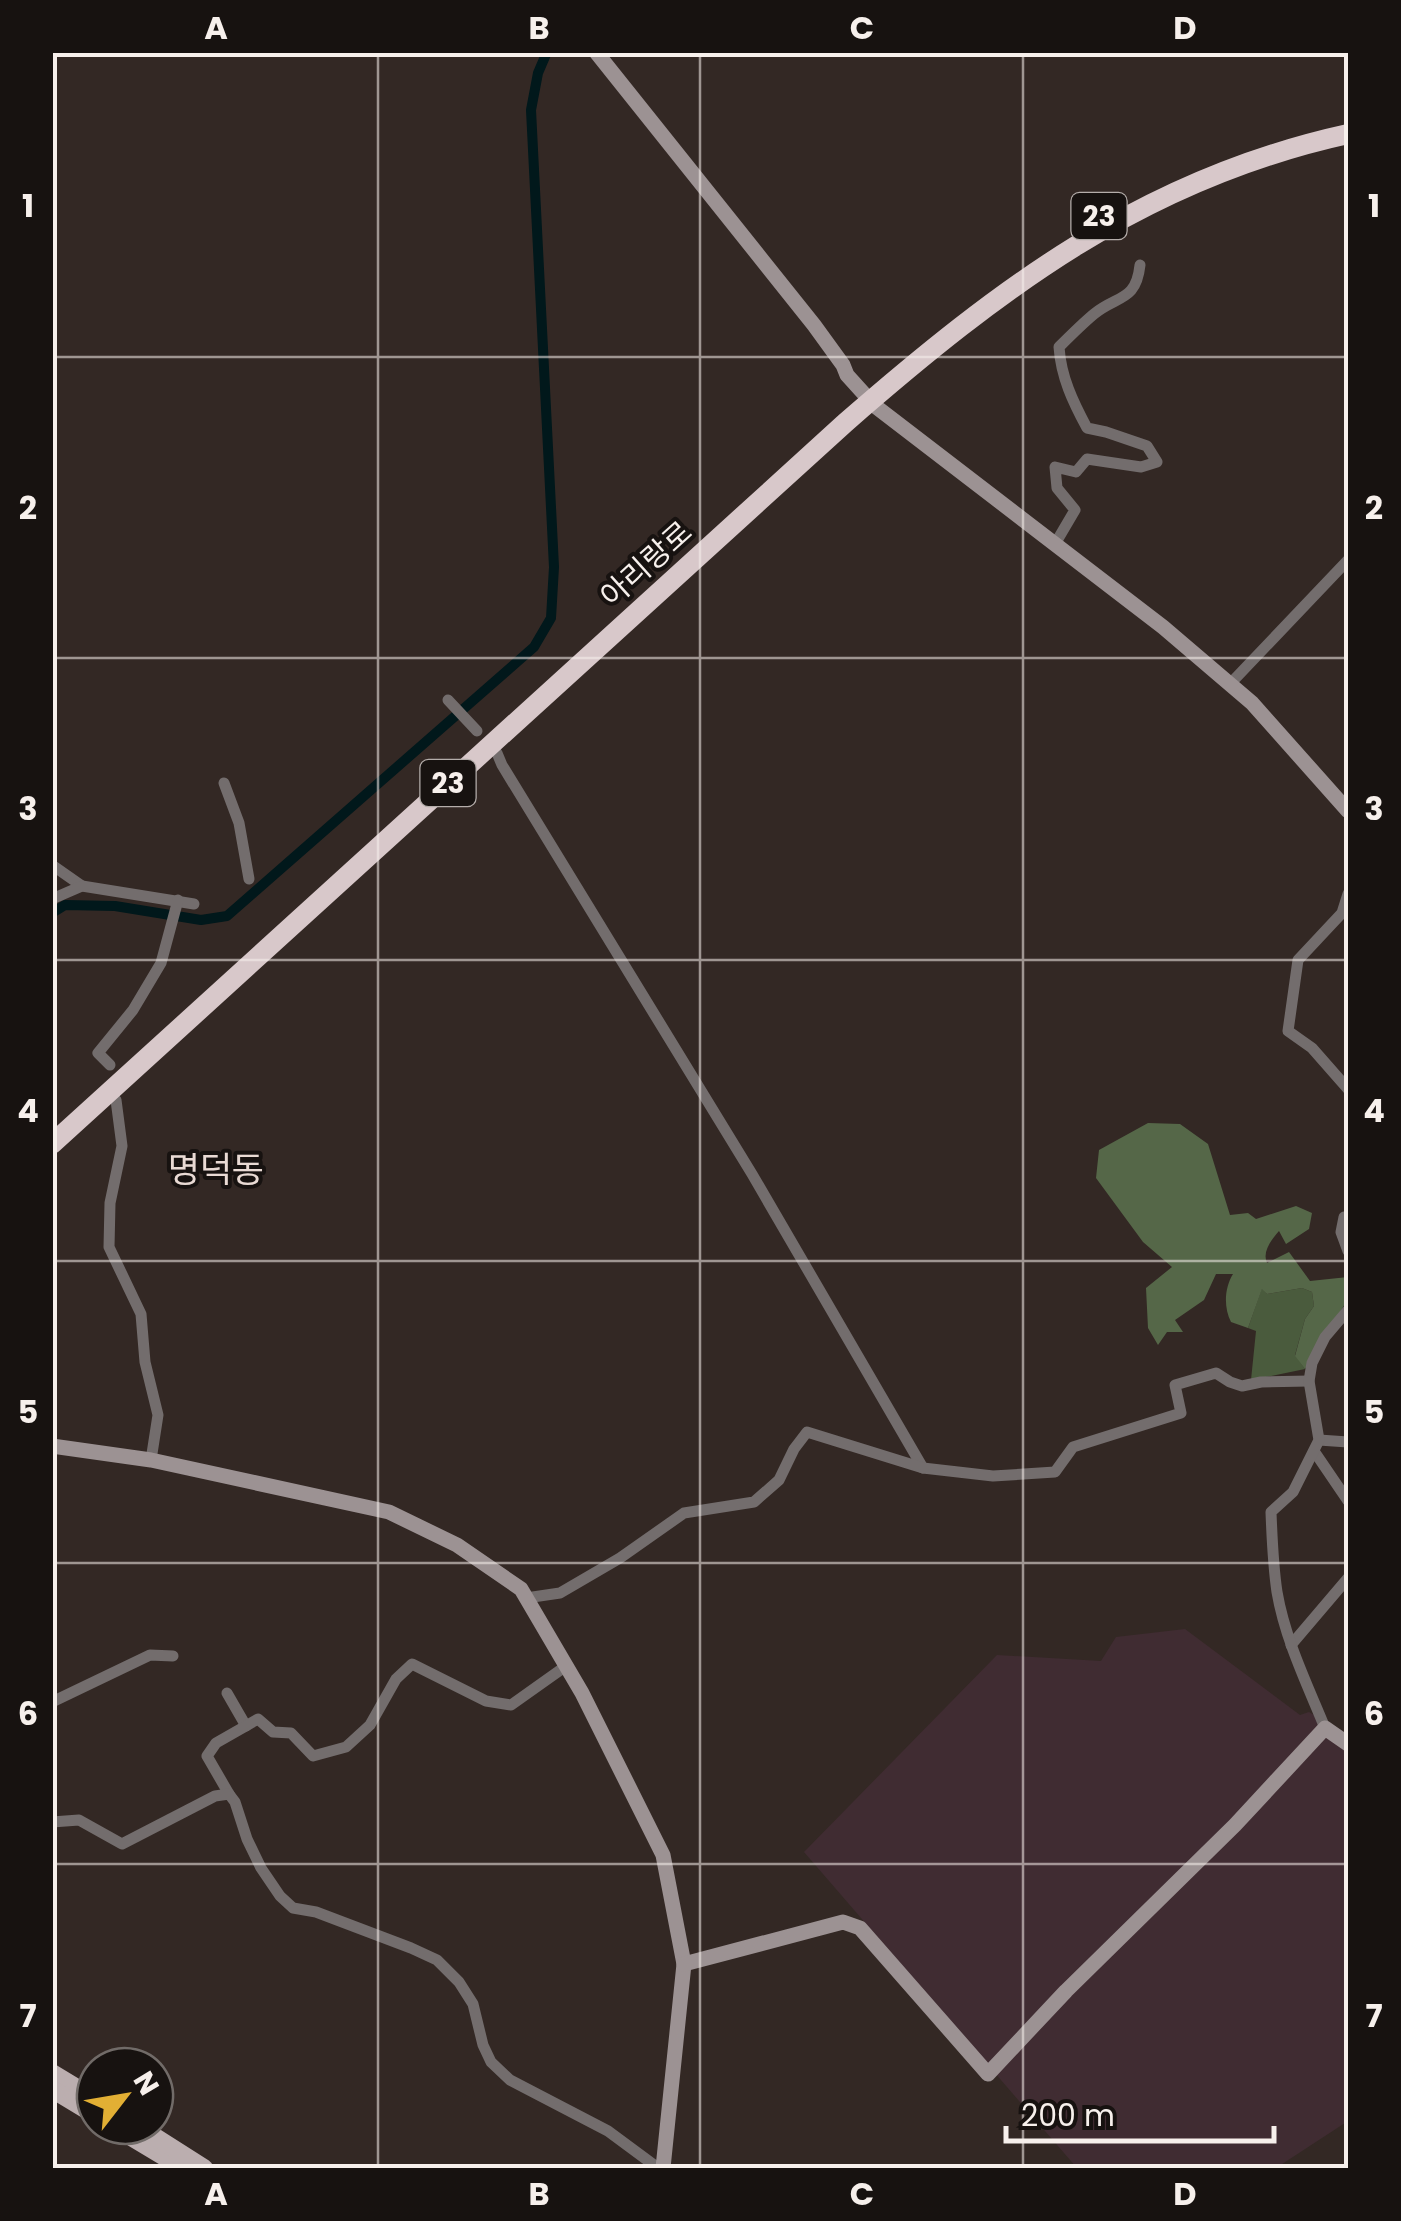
<svg xmlns="http://www.w3.org/2000/svg" width="1401" height="2221" viewBox="0 0 1401 2221" font-family="Poppins,'Noto Sans KR',sans-serif">
	<rect width="100%" height="100%" fill="#332824"/>
	<path fill="#402c32" d="M1185,1629L1300,1715L1309,1712L1348,1735V2121L1276,2168H1077L804,1852L997,1655L1101,1661L1116,1637Z"/>
	<path fill="#4a5b3d" d="M1262,1288L1267,1294L1302,1288L1312,1292L1314,1306L1305,1319L1295,1355L1305,1369L1251,1380L1256,1331L1248,1328Z"/>
	<path fill="#556748" d="M1148,1123L1180,1124L1208,1144L1230,1215L1248,1213L1256,1219L1296,1206L1312,1213L1309,1229L1286,1244L1279,1231C1271,1240 1262,1252 1267,1263L1289,1252L1310,1281L1348,1277V1299L1305,1369L1295,1356L1305,1319L1314,1306L1312,1292L1302,1288L1267,1294L1262,1289L1248,1328L1231,1322C1223,1306 1225,1287 1233,1274H1216L1204,1300L1175,1320L1183,1332H1167L1158,1345L1148,1328L1146,1288L1172,1267L1143,1242L1096,1178L1099,1150Z"/>
	<g fill="none" stroke-linecap="round" stroke-linejoin="round">
		<path stroke="#01181b" stroke-width="10" d="M52,913L65,905L115,906L201,920L227,916L534,647L551,618L554,567L531,110L538,73L547,52"/>
		<g stroke="#736d6d" stroke-width="11">
			<path d="M1055,544L1075,510L1057,488L1055,467L1076,472L1087,459L1141,467L1157,462L1147,446L1106,432L1087,428C1073,402 1061,377 1059,347C1070,336 1082,324 1094,314C1117,295 1136,302 1140,265"/>
			<path d="M1230,684L1348,560"/>
			<path d="M448,700L477,731"/>
			<path d="M497,753L502,765L752,1174L923,1468"/>
			<path d="M224,783L239,823L249,879"/>
			<path d="M52,865L82,886"/>
			<path d="M1348,894L1342,913L1298,960L1288,1031L1312,1048L1348,1089"/>
			<path d="M52,899L82,886L194,904"/>
			<path d="M110,1065L98,1053L133,1010L161,963L178,900"/>
			<path d="M116,1100L122,1146L110,1203L109,1247L141,1314L145,1362L158,1415L151,1460"/>
			<path d="M1344,1217L1341,1232L1348,1251"/>
			<path d="M1319,1440L1348,1442"/>
			<path d="M1314,1451L1348,1501"/>
			<path d="M526,1598L560,1593L620,1558L684,1513L754,1502L779,1480L794,1449L807,1432L923,1468L993,1476L1055,1472L1073,1447L1181,1413L1175,1385L1216,1373L1230,1382L1242,1386L1261,1382L1309,1381"/>
			<path d="M1291,1645L1348,1578"/>
			<path d="M227,1693L246,1726"/>
			<path d="M52,1702L150,1655L173,1656"/>
			<path d="M1325,1728C1307,1684 1285,1639 1277,1592C1273,1565 1272,1539 1271,1512L1293,1492L1319,1440L1309,1381L1312,1363L1325,1337L1348,1310"/>
			<path d="M229,1794L207,1756L216,1743L258,1719L273,1732L291,1733L313,1756L346,1747L370,1725L396,1679L412,1664L486,1701L511,1705L566,1666"/>
			<path d="M52,1822L79,1820L122,1844L215,1796L229,1794L235,1802L247,1839L261,1868L280,1896L293,1908L316,1912L411,1948L437,1960L459,1982L473,2004L483,2045L491,2062L510,2080L608,2131L658,2168"/>
		</g>
		<g stroke="#9c9293" stroke-width="15">
			<path d="M596,52L814,325L843,365L847,375L875,406L1163,627L1252,703L1348,811"/>
			<path d="M52,1446L151,1460L389,1512L457,1545L521,1589L582,1693L663,1855L684,1964L663,2168"/>
			<path d="M684,1964L843,1922L860,1928L988,2074L1066,1991L1235,1825L1325,1728L1348,1744"/>
		</g>
		<g stroke="#bbaeaf" stroke-width="18">
			<path d="M52,2073L95,2099"/>
			<path d="M52,2089L95,2115"/>
			<path d="M113,2126L183,2168"/>
			<path d="M138,2126L204,2168"/>
		</g>
		<path stroke="#d8c8ca" stroke-width="20" d="M52,1144L845,423C1000,288 1143,179 1348,134"/>
	</g>
	<path fill="none" stroke="#f7f0ec" stroke-width="2.5" stroke-opacity="0.55" d="M378,52V2168M700,52V2168M1023,52V2168M52,357H1348M52,658H1348M52,960H1348M52,1261H1348M52,1563H1348M52,1864H1348"/>
	<g text-anchor="middle" dominant-baseline="central" stroke-width="8" stroke-linejoin="round" paint-order="stroke">
		<g fill="#171210" stroke="#b4adaa" stroke-width="2.5">
			<rect x="1071.5" y="193" width="55" height="46" rx="8"/>
			<rect x="420.5" y="760" width="55" height="46" rx="8"/>
		</g>
		<g font-size="28" font-weight="bold" fill="#f7f0ec">
			<text x="1099" y="216">23</text>
			<text x="448" y="783">23</text>
		</g>
		<g font-size="30" fill="#f7f0ec" stroke="#171210">
			<text transform="translate(646 564) rotate(-42)">아리랑로</text>
		</g>
		<g font-size="35" fill="#e9dad4" stroke="#171210">
			<text x="216" y="1169">명덕동</text>
		</g>
	</g>
	<rect width="1401" height="2221" fill="none" stroke="#171210" stroke-width="110"/>
	<g transform="translate(125 2096) rotate(59)"><circle r="48" fill="#171210" stroke="#716b68" stroke-width="2.5"/>
	<path d="M0-8L18 38L0 25L-18 38Z" fill="#e2af34"/>
	<text y="-15" font-size="28" font-weight="bold" text-anchor="middle" fill="#f7f0ec">N</text>
	</g>
	<path d="M1006 2126v15h268v-15" fill="none" stroke="#f7f0ec" stroke-width="5"/>
	<text x="1021" y="2126" font-size="30" fill="#f7f0ec" stroke="#171210" stroke-width="8" paint-order="stroke">200 m</text>
	<rect x="55" y="55" width="1291" height="2111" fill="none" stroke="#f7f0ec" stroke-width="4"/>
	<g font-size="32" text-anchor="middle" font-weight="bold" fill="#f7f0ec">
		<text x="216" y="39">A</text>
		<text x="539" y="39">B</text>
		<text x="862" y="39">C</text>
		<text x="1185" y="39">D</text>
		<text x="28" y="217">1</text>
		<text x="1374" y="217">1</text>
		<text x="28" y="519">2</text>
		<text x="1374" y="519">2</text>
		<text x="28" y="820">3</text>
		<text x="1374" y="820">3</text>
		<text x="28" y="1122">4</text>
		<text x="1374" y="1122">4</text>
		<text x="28" y="1423">5</text>
		<text x="1374" y="1423">5</text>
		<text x="28" y="1725">6</text>
		<text x="1374" y="1725">6</text>
		<text x="28" y="2027">7</text>
		<text x="1374" y="2027">7</text>
		<text x="216" y="2205">A</text>
		<text x="539" y="2205">B</text>
		<text x="862" y="2205">C</text>
		<text x="1185" y="2205">D</text>
	</g>
</svg>
